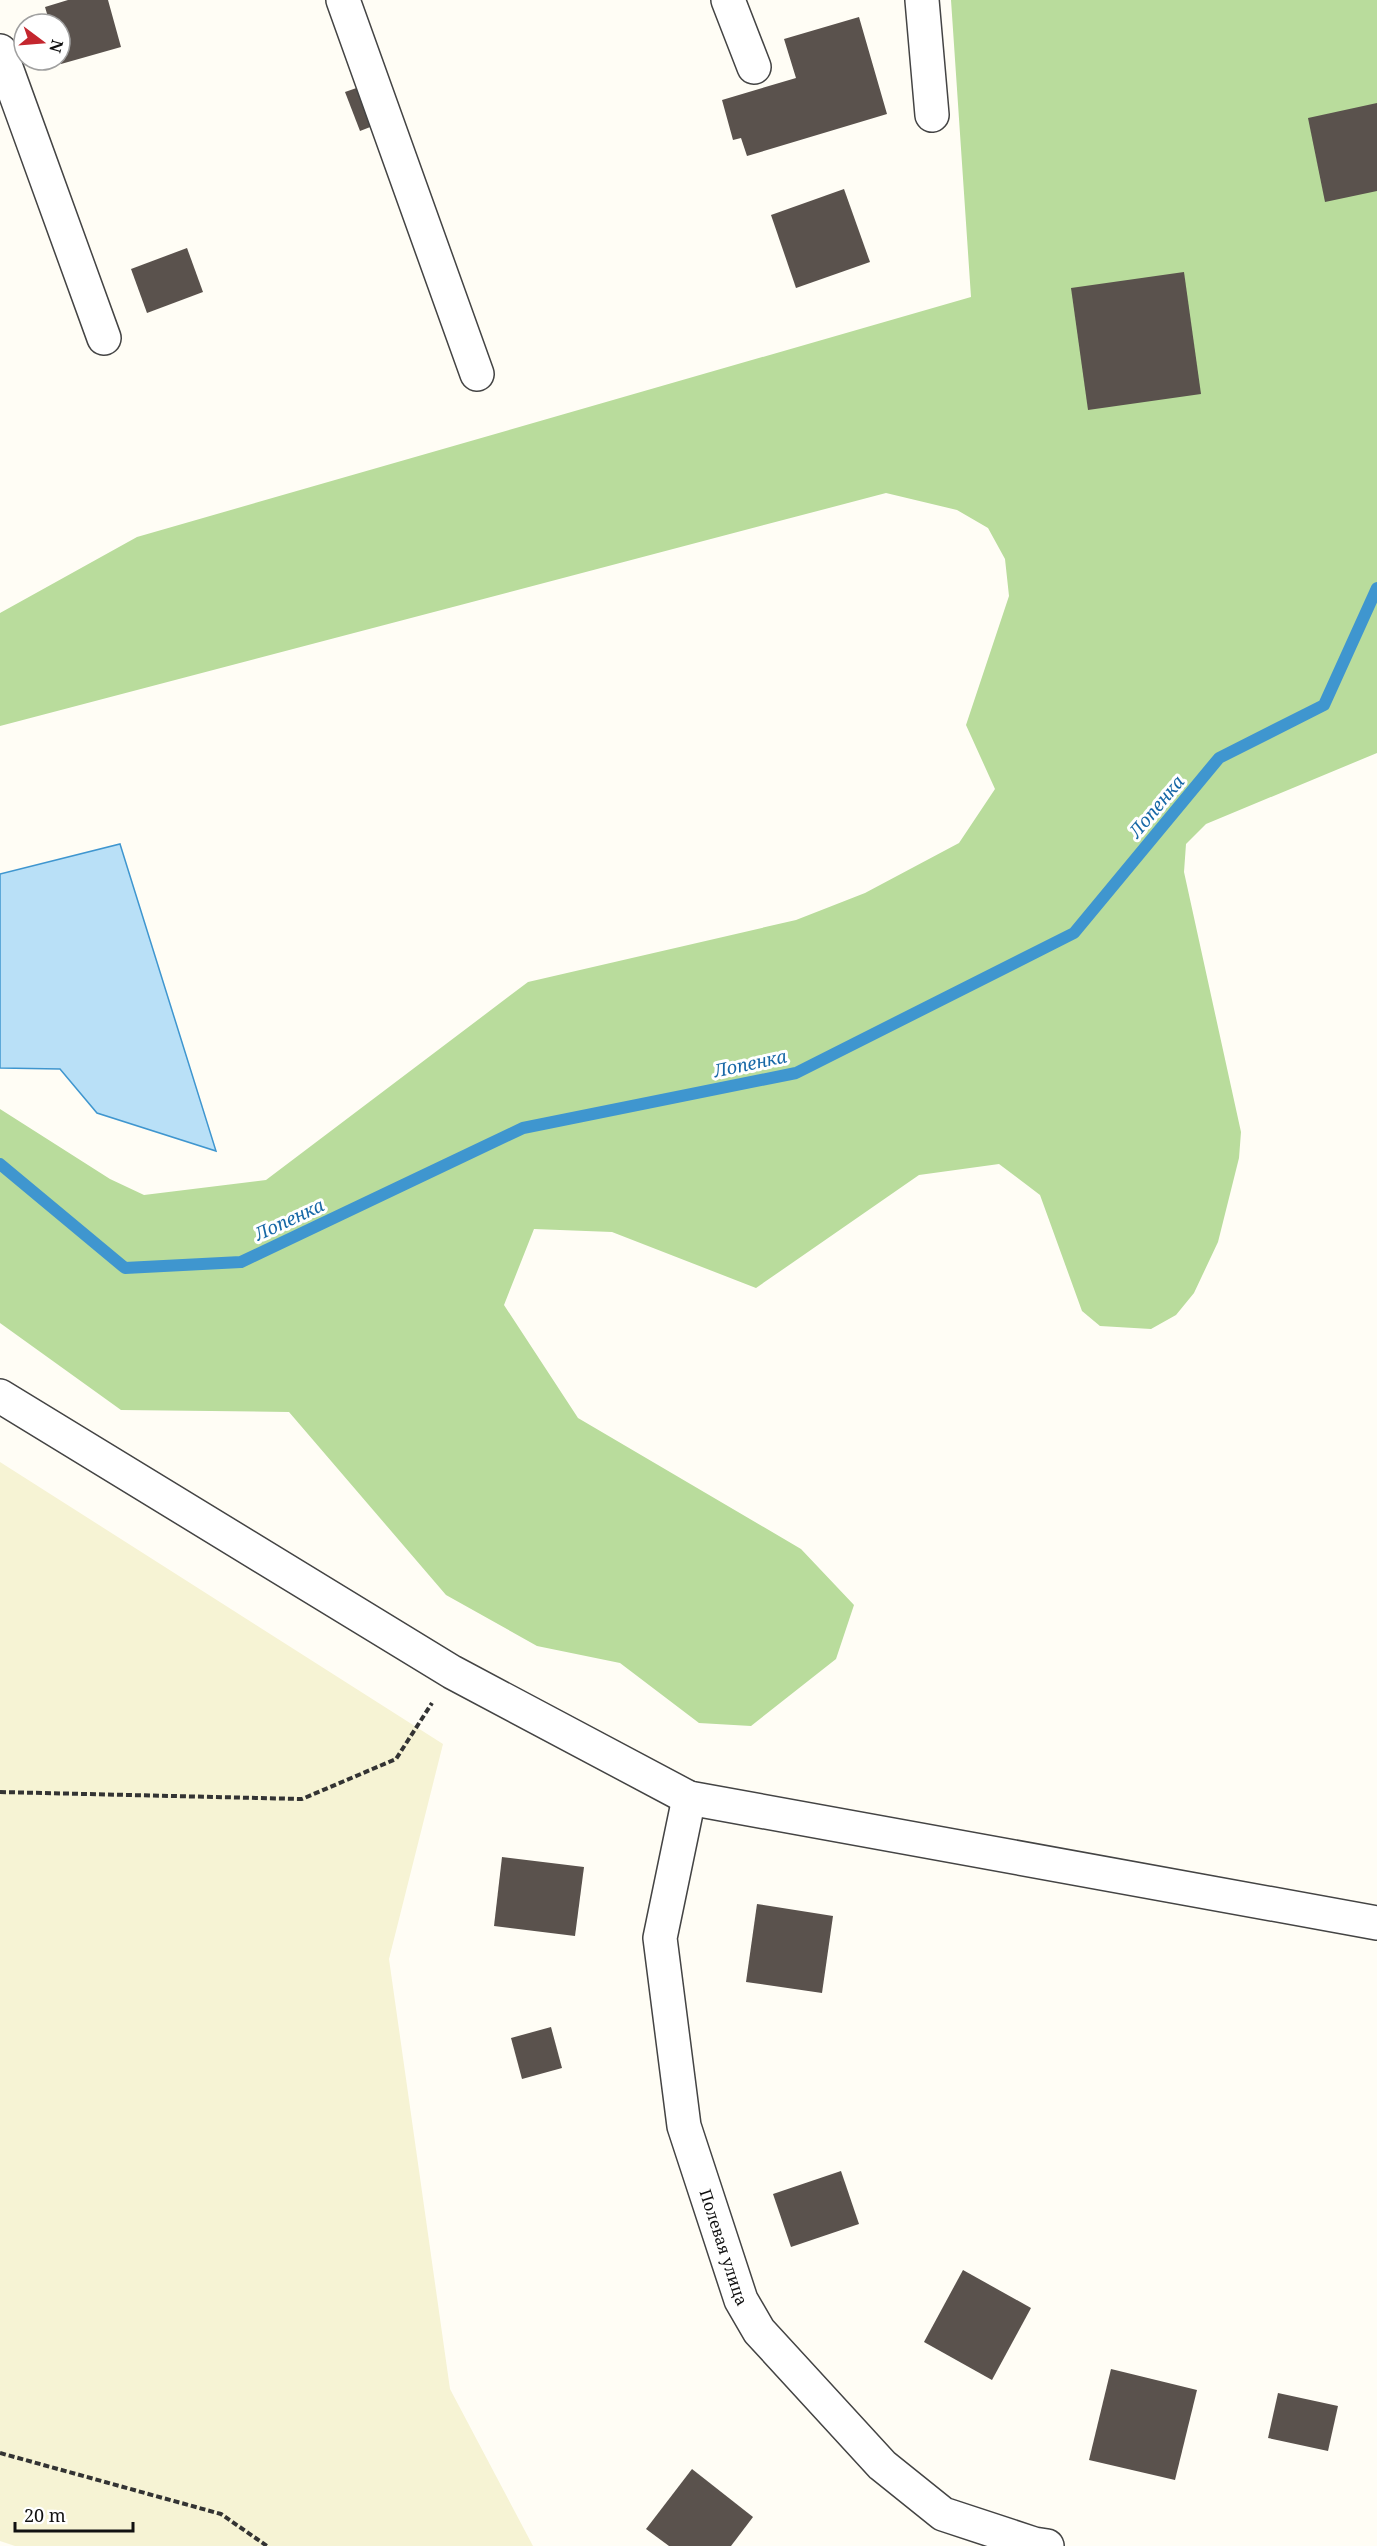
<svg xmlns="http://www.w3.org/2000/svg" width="1377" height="2546" viewBox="0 0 1377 2546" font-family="'Noto Serif',serif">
	<rect width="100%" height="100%" fill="#fffdf5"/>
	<path fill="#f6f3d4" d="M0,1462L443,1744L389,1959L450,2389L533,2546H15L0,2541Z"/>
	<path fill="#b9dc9c" d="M951,0H1377V753L1206,824L1186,844L1184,872L1241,1132L1239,1158L1218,1242L1194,1293L1176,1315L1151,1329L1100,1326L1082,1311L1040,1195L999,1164L919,1175L756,1288L612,1232L534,1229L504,1305L578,1418L801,1549L854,1605L836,1659L751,1726L699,1723L620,1663L537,1646L446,1595L289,1412L121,1410L0,1323V1109L110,1179L144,1195L266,1180L528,982L796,920L865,893L959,843L995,789L966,725L1009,596L1005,559L988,528L957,510L886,493L0,726V613L137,537L971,297Z"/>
	<path fill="#b9e0f7" stroke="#3f96cf" stroke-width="1.5" d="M120,844L216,1151L97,1113L60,1069L0,1068V874Z"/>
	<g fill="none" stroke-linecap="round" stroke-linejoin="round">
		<path stroke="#3f96cf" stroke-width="12" d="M0,1164L125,1268L241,1262L523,1128L796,1073L1074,933L1219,758L1324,705L1377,588"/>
	</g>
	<g fill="#5a524d">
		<path d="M68,0H108L121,47L61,64L60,24H50L45,7Z"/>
		<path d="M859,17L887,114L747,156L741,138L733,140L722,100L796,78L784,39Z"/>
		<path d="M368,84L383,122L360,131L345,92Z"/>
		<path d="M1377,103V191L1325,202L1308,118Z"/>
		<path d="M844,189L870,262L796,288L771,215Z"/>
		<path d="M187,248L203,292L147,313L131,269Z"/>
		<path d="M1184,272L1201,394L1088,410L1071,288Z"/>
		<path d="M502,1857L584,1867L575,1936L494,1926Z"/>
		<path d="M757,1904L833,1916L822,1993L746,1982Z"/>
		<path d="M551,2027L562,2068L522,2079L511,2038Z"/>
		<path d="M841,2171L859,2224L791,2247L773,2194Z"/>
		<path d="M963,2270L1031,2308L992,2380L924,2342Z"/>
		<path d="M1111,2369L1197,2390L1175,2480L1089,2460Z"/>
		<path d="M1278,2393L1338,2406L1328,2451L1268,2438Z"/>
		<path d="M692,2469L753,2517L731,2546H669L646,2529Z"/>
	</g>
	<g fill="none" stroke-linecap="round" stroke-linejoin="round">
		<defs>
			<g id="minor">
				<path d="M343,0L477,374"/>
				<path d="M728,0L754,67"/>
				<path d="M922,0L932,115"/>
				<path d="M0,51L104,338"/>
				<path d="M0,1396L452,1672L689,1798L1377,1923"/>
				<path id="s1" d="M689,1798L660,1938L684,2126L741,2300L759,2331L882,2465L943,2514L1034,2544L1047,2546"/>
			</g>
		</defs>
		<use href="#minor" stroke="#444" stroke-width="36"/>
		<g stroke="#333" stroke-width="4" stroke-dasharray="6 3" stroke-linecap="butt">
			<path d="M0,1792L302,1799L396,1759L432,1703"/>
			<path d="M0,2453L221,2514L267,2546"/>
		</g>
		<use href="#minor" stroke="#fff" stroke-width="33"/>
	</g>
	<g text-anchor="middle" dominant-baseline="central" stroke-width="6" stroke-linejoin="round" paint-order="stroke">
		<g font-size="16" fill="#111" stroke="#fff">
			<text stroke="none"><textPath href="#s1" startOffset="460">Полевая улица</textPath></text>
		</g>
		<g font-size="18" font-style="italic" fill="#1768a6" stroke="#fff">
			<text transform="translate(1156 806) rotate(-50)">Лопенка</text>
			<text transform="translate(750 1063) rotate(-12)">Лопенка</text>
			<text transform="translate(289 1219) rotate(-25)">Лопенка</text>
		</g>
	</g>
	<g transform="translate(42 42) rotate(106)"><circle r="28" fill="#ffffff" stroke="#a0a0a0" stroke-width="1.5"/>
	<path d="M0-4.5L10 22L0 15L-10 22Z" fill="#c4262e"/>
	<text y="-9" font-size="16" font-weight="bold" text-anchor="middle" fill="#111111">N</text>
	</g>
	<path d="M15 2522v9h118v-9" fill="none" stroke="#111111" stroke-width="3"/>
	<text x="24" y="2522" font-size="18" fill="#111111" stroke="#ffffff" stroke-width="4.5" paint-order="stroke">20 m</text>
</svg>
